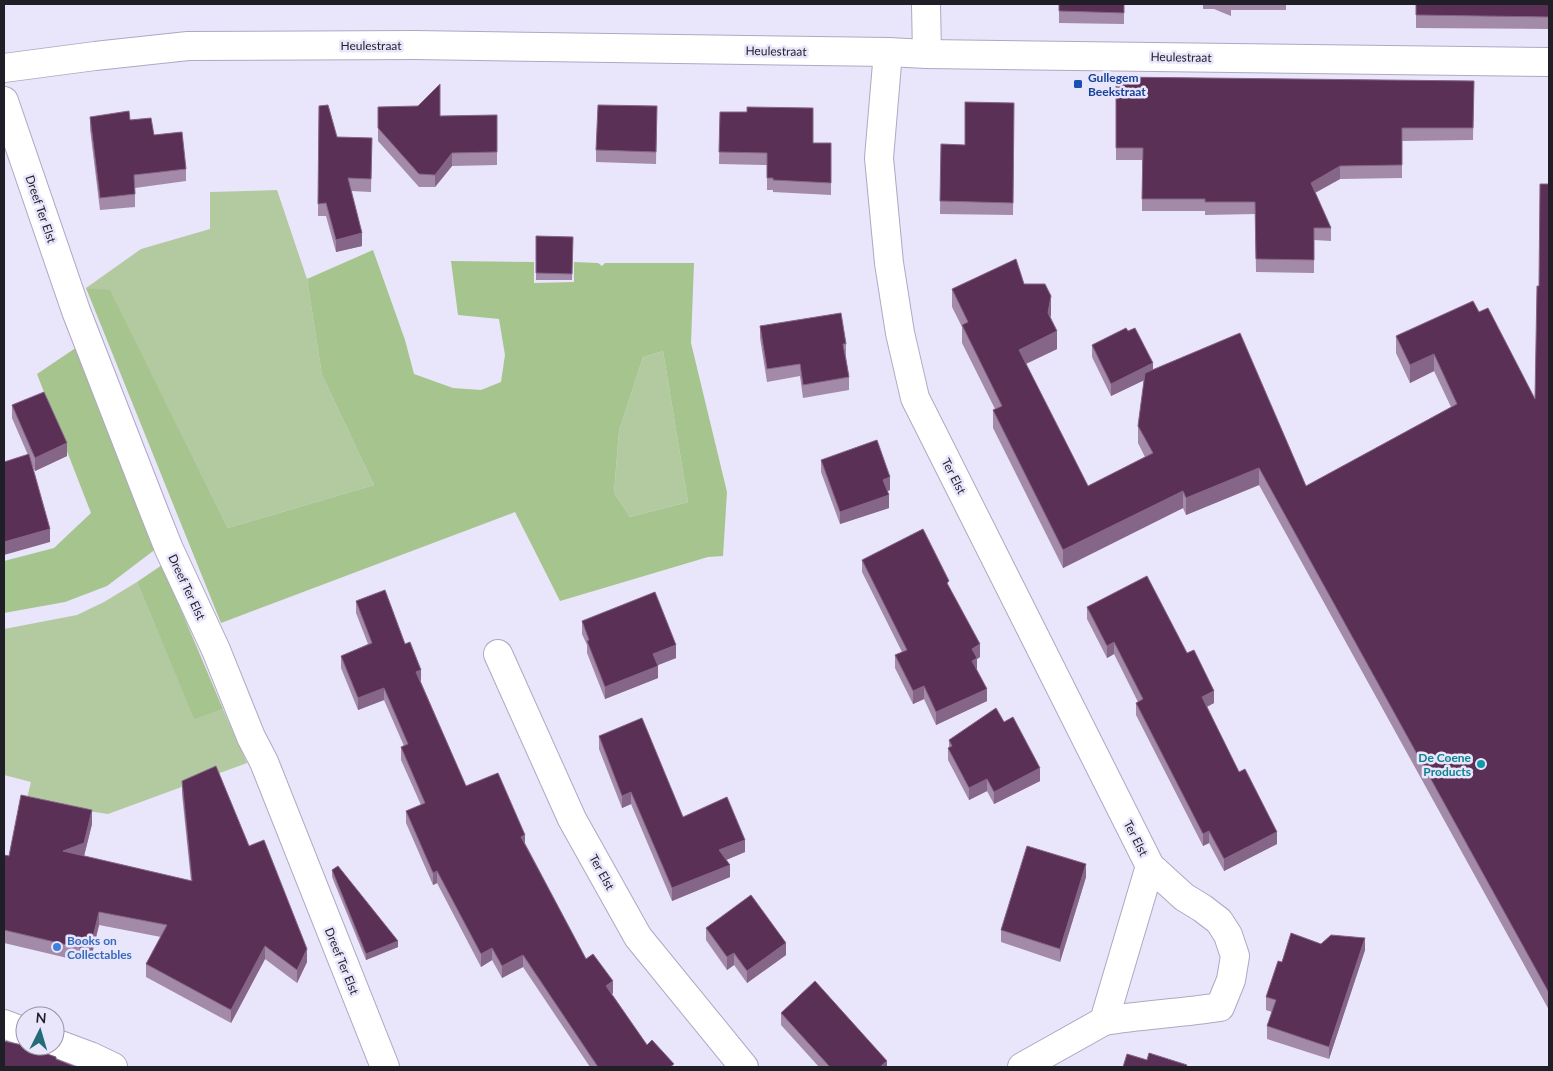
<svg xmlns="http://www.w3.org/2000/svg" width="1553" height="1071" viewBox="0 0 1553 1071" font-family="Lato,sans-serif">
	<rect width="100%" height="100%" fill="#e9e5fb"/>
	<g fill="#b3caa1">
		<path d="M277,190L307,279L322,375L374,485L228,528L110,291L86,288L141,249L210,229V192Z"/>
		<path d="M663,351L688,502L630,517L614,493L619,431L643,357Z"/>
		<path d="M137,582L194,718L223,709L247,763L108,814L26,802L31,782L4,775V629L77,615L104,602Z"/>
	</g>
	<g fill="#a6c48d" fill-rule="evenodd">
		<path d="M373,250L405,340L414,374L453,388L481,390L501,382L505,355L499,319L458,315L451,261L534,262V283L574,282V262L598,263L602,266L605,263H694L691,343L727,492L723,556L708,557L560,601L515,512L221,623L86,288L110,290L228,528L374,485L322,375L307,279ZM663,351L688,502L630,517L614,493L619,431L643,357Z"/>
		<path d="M77,347L157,548L107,586L65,602L4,613V561L54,548L91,513L37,374Z"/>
		<path d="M162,565L223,709L194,719L137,582Z"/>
	</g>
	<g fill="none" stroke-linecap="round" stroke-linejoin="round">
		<defs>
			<g id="minor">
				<path d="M926,4L927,54"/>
				<path d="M888,52L879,158L889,263L900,333L915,398L1150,866L1104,1021L1022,1067"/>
				<path d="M4,101L76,311L155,514L169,549L216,650L251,737L264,762L385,1067"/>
				<path d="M498,654L572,819L638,937L744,1067"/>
				<path d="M1104,1021C1142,1015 1181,1013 1220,1007L1231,980L1235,956L1228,935L1219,921L1202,908L1184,897L1150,866"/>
				<path d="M4,1024L25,1032"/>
				<path d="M55,1043L90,1056L113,1067"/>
			</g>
			<path id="tertiary" d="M4,68L95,56L188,46L415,45L888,52L927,54L1549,62"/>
		</defs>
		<use href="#minor" stroke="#aea8c2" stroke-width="30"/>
		<use href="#tertiary" stroke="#aea8c2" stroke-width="30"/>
		<use href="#minor" stroke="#fff" stroke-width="28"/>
		<use href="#tertiary" stroke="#fff" stroke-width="28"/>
	</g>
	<g fill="#a28aa8">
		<path d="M1059,4H1124V24L1059,23Z"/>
		<path d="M1203,4H1286V10H1231V16L1214,9H1203Z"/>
		<path d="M1416,4H1549V29L1416,28Z"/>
		<path d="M1116,77L1474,81L1473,140L1402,141V178L1340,179L1315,193L1331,228V241L1314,240V273L1256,272L1255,214L1205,215V211H1142V160H1116Z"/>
		<path d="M1014,103L1013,215L940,214L941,144L965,145Z"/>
		<path d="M319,106L337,137L372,138L371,192L351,191L362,246L336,252L326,216H318Z"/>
		<path d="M657,106L656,164L596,162V150Z"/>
		<path d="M378,107L440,116L497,115V165L452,166L435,187H419L378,141Z"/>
		<path d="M720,112L813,143H831V195L773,192V190H767V165L719,164Z"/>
		<path d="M90,117L130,120L154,135L186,169V181L135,188V207L100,210L90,129Z"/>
		<path d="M1549,184V1010L1259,485L1186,515L1183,508L1063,568L993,428V410L995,409L962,343V327L952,307V289L1024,284L1051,314L1050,318L1057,349L1026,364L1088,486L1145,457L1138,443V426L1144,380L1111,396L1092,357V345L1153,370L1306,486L1451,407L1434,371L1410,383L1396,353V336L1479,312L1535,399L1539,286Z"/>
		<path d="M536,236L573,237L572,280H536Z"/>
		<path d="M760,326L846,344V357L849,377V390L803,398L800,376L767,382L760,338Z"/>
		<path d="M12,405L67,456L35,471L32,465L50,542L28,455L12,418Z"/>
		<path d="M821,460L890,490L887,491L889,508L840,524L821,472Z"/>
		<path d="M862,560L949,587L980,657L977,659V670L987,701L936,725L924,699L913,704L895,668V655L902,652L862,572Z"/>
		<path d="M356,601L405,644L421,682L466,786L525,843L586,959L613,993L612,994L647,1045L674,1067H590L523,967L502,978L492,960L481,967L437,883L433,885L406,823V811L421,805L401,760V747L404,746L384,700L358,710L341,668V656L368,644L356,613Z"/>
		<path d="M1087,607L1214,703L1207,707L1239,772L1277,844L1224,871L1209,843L1203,846L1136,715V703L1138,702L1114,654L1107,658L1087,619Z"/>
		<path d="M582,621L676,658L658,665V678L605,699L587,653V645L582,634Z"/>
		<path d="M1004,722L1040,781L994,804L987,791L969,800L948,760V748L949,747V740Z"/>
		<path d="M599,736L683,817L745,852L726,860L730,877L672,901L631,804L622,808L599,749Z"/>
		<path d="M182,781L249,846L307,962L297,983L265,959L231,1023L146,977V964L161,937L99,925L92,954L80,961L4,943V855L9,856L92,824L84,856L191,881L182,794Z"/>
		<path d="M332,870L398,947L366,960L332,877Z"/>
		<path d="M1086,877L1060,962L1001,942V930Z"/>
		<path d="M706,928L786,955L747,983L734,965L727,970L706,940Z"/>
		<path d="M1321,944L1365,950L1329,1059L1267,1039V1026L1272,1012L1266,1010V997L1282,962Z"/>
		<path d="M781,1013L887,1067H819L781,1025Z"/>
	</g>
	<g fill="#866688">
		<path d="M452,153V166L435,187V175Z"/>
		<path d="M1340,166V179L1311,195V183Z"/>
		<path d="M362,233V246L336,252V240Z"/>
		<path d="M1051,296V314L1048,331V313Z"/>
		<path d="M1057,331V349L1019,367V350Z"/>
		<path d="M1434,354V371L1410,383V365Z"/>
		<path d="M1153,363V376L1111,396V384Z"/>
		<path d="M67,443V456L35,471V458Z"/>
		<path d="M1259,468V485L1186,515V498Z"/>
		<path d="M890,477V490L883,493V480Z"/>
		<path d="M1183,491V508L1063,568V550Z"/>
		<path d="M889,495V508L840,524V512Z"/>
		<path d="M50,529V542L4,555V542Z"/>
		<path d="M1114,642V654L1107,658V646Z"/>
		<path d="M980,644V657L977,659V671L972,673V649Z"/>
		<path d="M676,645V658L653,667V654Z"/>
		<path d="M658,666V678L605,699V687Z"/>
		<path d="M421,670V682L416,672Z"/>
		<path d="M924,686V699L913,704V691Z"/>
		<path d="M384,688V700L358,710V698Z"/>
		<path d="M987,689V701L936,725V712Z"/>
		<path d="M1214,691V703L1202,709V697Z"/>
		<path d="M1040,768V781L994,804V792Z"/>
		<path d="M987,779V791L969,800V788Z"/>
		<path d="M631,792V804L622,808V796Z"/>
		<path d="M92,810V824L84,856L63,851Z"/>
		<path d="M1209,831V843L1203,846V834Z"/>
		<path d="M1277,832V844L1224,871V859Z"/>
		<path d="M525,835V847L521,837Z"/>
		<path d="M745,840V852L719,863V850Z"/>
		<path d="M1086,864V877L1060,962V949Z"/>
		<path d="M730,865V877L672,901V888Z"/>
		<path d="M437,871V883L433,885V873Z"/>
		<path d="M99,912V925L92,954L80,961V948Z"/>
		<path d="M1365,938V950L1329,1059V1047Z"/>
		<path d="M398,941V947L366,960V954Z"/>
		<path d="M786,943V955L747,983V971Z"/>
		<path d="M265,946V959L231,1023V1010Z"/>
		<path d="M492,948V960L481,967V954Z"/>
		<path d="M307,949V962L297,983V970Z"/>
		<path d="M734,953V965L727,970V957Z"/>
		<path d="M523,955V967L502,978V966Z"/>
		<path d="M613,981V993L606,998V986Z"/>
		<path d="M887,1061V1067H880Z"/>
	</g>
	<g fill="#5b3056" stroke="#866688">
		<path d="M1059,4H1124V13L1059,11Z"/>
		<path d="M1416,4H1549V17L1416,15Z"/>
		<path d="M1116,77L1474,81L1473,128H1402V165L1340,166L1311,183L1331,228H1314V260L1256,259L1255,202H1205V199H1142L1143,148H1116Z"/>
		<path d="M440,84V116L497,115V152L452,153L435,175L419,174L378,128V107L418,106Z"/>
		<path d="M965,102L1014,103L1013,203L940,201L941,144L965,145Z"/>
		<path d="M328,105L337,137L372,138L371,179L348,178L362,233L336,240L326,203L318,204L319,106Z"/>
		<path d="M598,105L657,106L656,152L596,150Z"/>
		<path d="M747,107L813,108V143H831V183L773,180V178H767V153L719,152L720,112H747Z"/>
		<path d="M129,111L130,120L151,118L154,135L182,132L186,169L134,175L135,194L100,198L90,117Z"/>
		<path d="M1540,184H1549V993L1259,468L1186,498L1183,491L1063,550L993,410L1002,406L962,325L968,322L952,289L1016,259L1024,284H1045L1051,296L1048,313L1057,331L1019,350L1088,486L1153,453L1138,426L1145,373L1240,333L1306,486L1457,404L1434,354L1410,365L1396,336L1473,301L1479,312L1488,308L1535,399L1537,286H1539Z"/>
		<path d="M536,236L573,237L572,274L536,273Z"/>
		<path d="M841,313L846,344H843L849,377L803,385L800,364L767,369L760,326Z"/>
		<path d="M1126,328L1128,331L1135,328L1153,363L1111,384L1092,345Z"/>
		<path d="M44,392L67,443L35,458L12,405Z"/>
		<path d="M877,440L890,477L883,480L889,495L840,512L821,460Z"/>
		<path d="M29,454L50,529L4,542V462Z"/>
		<path d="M923,529L949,581L947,583L980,644L972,649L977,658L972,661L987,689L936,712L924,686L913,691L895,655L907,650L862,560Z"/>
		<path d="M1147,576L1187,653L1194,650L1214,691L1202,697L1239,772L1245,769L1277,832L1224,859L1209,831L1203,834L1160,750L1136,703L1143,699L1114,642L1107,646L1087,607Z"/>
		<path d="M385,590L405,644L410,642L421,670L416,672L466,786L498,773L525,835L521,837L586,959L593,954L613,981L606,986L647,1045L652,1040L674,1064L670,1067H598L523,955L502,966L492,948L481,954L437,871L433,873L406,811L425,803L401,747L408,744L384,688L358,698L341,656L372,643L356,601Z"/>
		<path d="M655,592L676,645L653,654L658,666L605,687L587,641L589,640L582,621Z"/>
		<path d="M996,708L1004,722L1013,717L1040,768L994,792L987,779L969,788L948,748L952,746L949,740Z"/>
		<path d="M642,718L683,817L727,797L745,840L719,850L730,865L672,888L631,792L622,796L599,736Z"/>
		<path d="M216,766L249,846L264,840L307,949L297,970L265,946L231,1010L146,964L167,925L99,912L92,941L80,948L4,930V855L9,856L21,795L92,810L84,843L63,851L192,881L182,781Z"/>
		<path d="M1027,846L1086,864L1060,949L1001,930Z"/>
		<path d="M338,866L398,941L366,954L332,870Z"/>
		<path d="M751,895L786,943L747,971L734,953L727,957L706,928Z"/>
		<path d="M1291,933L1321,944L1331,935L1365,938L1329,1047L1267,1026L1276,1000L1266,997L1278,961L1282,962Z"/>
		<path d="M815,981L887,1061L880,1067H830L781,1013Z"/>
		<path d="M4,1041L22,1045L56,1057V1059L76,1067H4Z"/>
		<path d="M1149,1053L1187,1065L1186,1067H1187H1123L1127,1054L1147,1060Z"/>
	</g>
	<rect fill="#1a4fb4" stroke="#e9e5fb" stroke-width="2" x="1073" y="79" width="10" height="10" rx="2.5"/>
	<circle fill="#0f9aa8" stroke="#e9e5fb" stroke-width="2" cx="1481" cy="764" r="5"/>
	<circle fill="#3f7fe0" stroke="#e9e5fb" stroke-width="2" cx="57" cy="947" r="5"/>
	<g text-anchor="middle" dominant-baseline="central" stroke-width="5" stroke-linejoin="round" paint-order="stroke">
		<g font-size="12" fill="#201e27" stroke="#e9e5fb">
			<text x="371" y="45">Heulestraat</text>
			<text transform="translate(776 51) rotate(1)">Heulestraat</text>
			<text transform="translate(1181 57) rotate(1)">Heulestraat</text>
			<text transform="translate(41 209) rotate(71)">Dreef Ter Elst</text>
			<text transform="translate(954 476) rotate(63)">Ter Elst</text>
			<text transform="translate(187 587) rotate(65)">Dreef Ter Elst</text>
			<text transform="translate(1136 838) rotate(63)">Ter Elst</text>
			<text transform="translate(602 872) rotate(61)">Ter Elst</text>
			<text transform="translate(342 961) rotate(68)">Dreef Ter Elst</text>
		</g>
		<g font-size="12" font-weight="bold" fill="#164399" stroke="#e9e5fb" text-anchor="start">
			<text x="1088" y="77">Gullegem<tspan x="1088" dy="14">Beekstraat</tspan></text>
		</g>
		<g font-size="12" font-weight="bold" fill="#0d838f" stroke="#e9e5fb" text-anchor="end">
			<text x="1471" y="757">De Coene<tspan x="1471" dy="14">Products</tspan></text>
		</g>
		<g font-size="12" font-weight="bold" fill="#366cbe" stroke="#e9e5fb" text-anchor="start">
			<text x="67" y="940">Books on<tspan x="67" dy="14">Collectables</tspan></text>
		</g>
	</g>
	<rect width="1553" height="1071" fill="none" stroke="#201e27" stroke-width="10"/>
	<g transform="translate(40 1031) rotate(5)"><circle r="24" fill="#e9e5fb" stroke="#9995a6"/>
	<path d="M0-4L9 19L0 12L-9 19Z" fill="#236b77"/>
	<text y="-8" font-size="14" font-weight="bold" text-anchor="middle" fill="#201e27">N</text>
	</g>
</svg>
